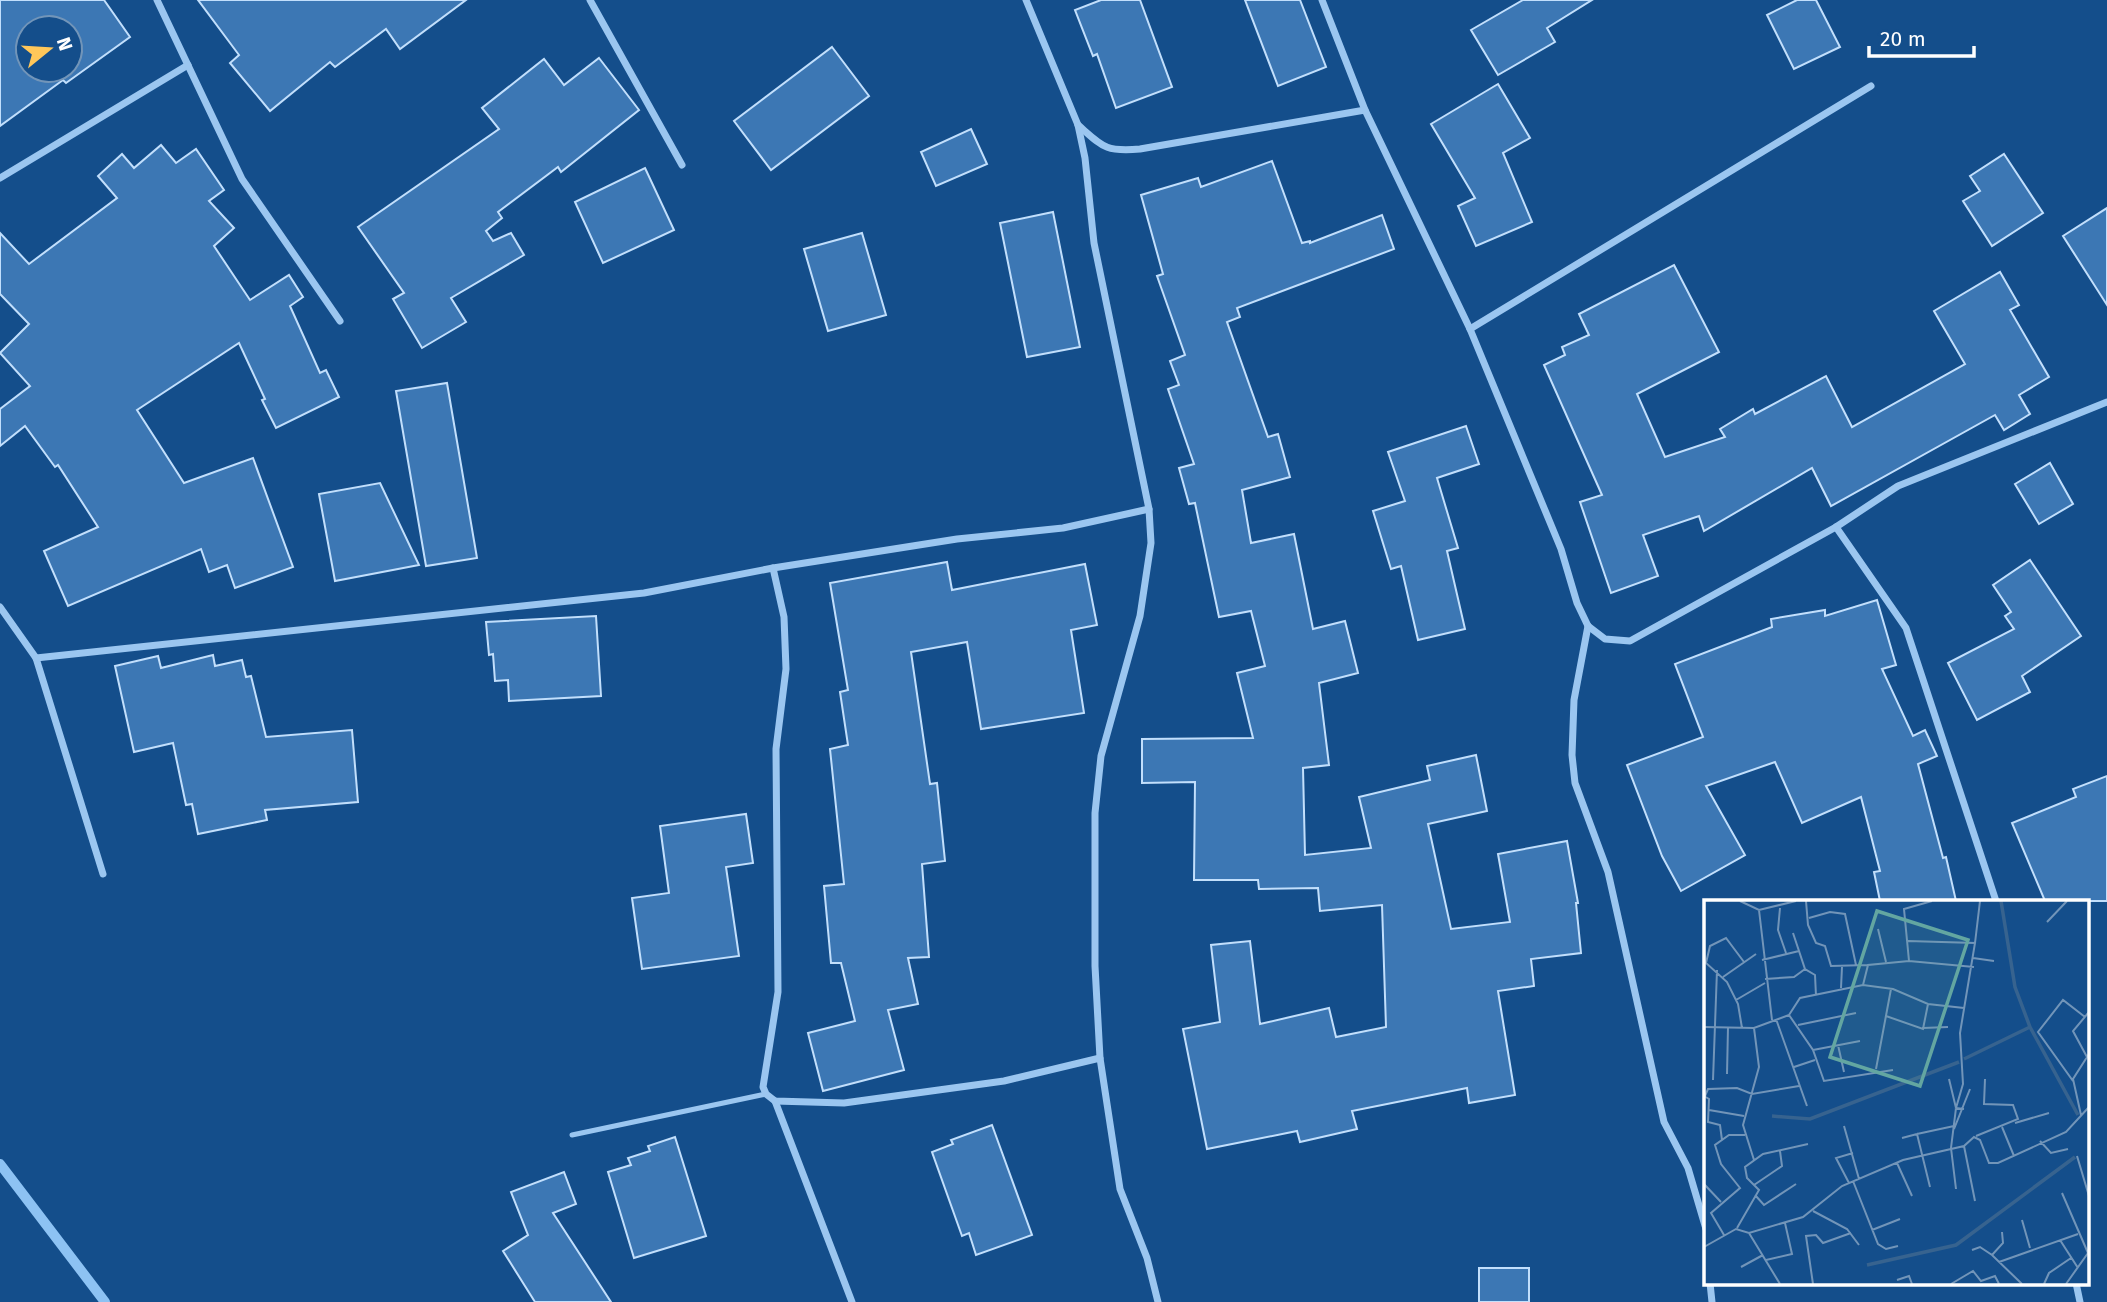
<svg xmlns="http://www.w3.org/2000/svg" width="2107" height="1302" viewBox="0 0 2107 1302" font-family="'Fira Sans',sans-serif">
	<rect width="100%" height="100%" fill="#144e8b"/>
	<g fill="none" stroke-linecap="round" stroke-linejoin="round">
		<path stroke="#8dc2f3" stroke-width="10" d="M0,1164L105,1302"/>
	</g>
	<g fill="#3c77b4" stroke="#c2dffc" stroke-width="2" fill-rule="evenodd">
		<path d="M0,0H104L130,37L66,83L63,80L0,126ZM28,28H70V70H28Z"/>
		<path d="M198,0H466L400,49L386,29L335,67L330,62L270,111L230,63L239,55Z"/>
		<path d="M1101,0H1140L1172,87L1116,108L1097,54L1093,56L1075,10Z"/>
		<path d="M1245,0H1300L1326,67L1278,86Z"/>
		<path d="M1523,0H1592L1547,28L1555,42L1498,75L1471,30Z"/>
		<path d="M1797,0H1816L1840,47L1794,69L1767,15Z"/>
		<path d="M832,47L869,96L771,170L734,121Z"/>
		<path d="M599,58L639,110L561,172L558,167L498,212L502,218L486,231L493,241L511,233L524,255L451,298L466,322L422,348L393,299L404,293L358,227L499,129L482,108L544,59L564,85Z"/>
		<path d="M1498,84L1530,138L1503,153L1532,222L1476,246L1458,206L1475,198L1431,124Z"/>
		<path d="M971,129L987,164L936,186L921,152Z"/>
		<path d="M161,145L176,163L196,149L224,190L209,201L234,228L214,246L250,300L289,275L303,297L290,306L320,373L326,370L339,397L276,428L262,400L265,399L239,343L137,410L184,483L253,458L293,567L235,588L227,565L209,572L201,549L68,606L44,551L98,527L58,465L55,467L25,426L0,446V409L30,386L0,353L29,324L0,294V233L29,264L117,198L98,176L122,154L134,168Z"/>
		<path d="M2004,154L2043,213L1992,246L1963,201L1980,191L1970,176Z"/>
		<path d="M1272,161L1302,243L1310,241V243L1382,215L1394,249L1237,308L1240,317L1227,322L1268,437L1278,434L1290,477L1242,490L1251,543L1294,534L1313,629L1345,621L1358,673L1319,683L1329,765L1303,768L1305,855L1371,848L1359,797L1430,780L1427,766L1476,755L1487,811L1428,824L1451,929L1510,922L1498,854L1567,841L1578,903H1576L1581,953L1531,959L1534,986L1498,991L1515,1095L1469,1103L1467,1088L1352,1111L1357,1129L1300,1142L1297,1131L1207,1149L1183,1029L1220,1022L1211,945L1250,941L1260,1024L1329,1008L1336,1037L1386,1027L1382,905L1320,911L1318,888L1259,889L1258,880H1194L1195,782L1142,783V739L1253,738L1237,673L1265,666L1251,611L1219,617L1195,503L1189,504L1179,468L1194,464L1168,389L1179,385L1170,361L1185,355L1157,276L1163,274L1141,195L1198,178L1201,187Z"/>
		<path d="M645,168L674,230L603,263L575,202Z"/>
		<path d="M2107,208V305L2063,236Z"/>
		<path d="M1053,212L1080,347L1027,357L1000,223Z"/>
		<path d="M862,233L886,315L828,331L804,249Z"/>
		<path d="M1674,265L1719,352L1637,394L1665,457L1725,437L1720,429L1753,409L1755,414L1826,376L1852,427L1965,364L1934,311L2000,272L2019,305L2010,310L2049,377L2019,395L2030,414L2004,430L1995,415L1831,506L1812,468L1704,531L1699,516L1643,535L1658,576L1611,593L1580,502L1602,495L1544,365L1565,355L1562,347L1589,335L1579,314Z"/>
		<path d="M447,383L477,558L426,566L396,391Z"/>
		<path d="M1466,426L1479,464L1437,478L1458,548L1447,551L1465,629L1418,640L1401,566L1391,569L1373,511L1405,501L1388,452Z"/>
		<path d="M2050,463L2073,504L2039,524L2015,484Z"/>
		<path d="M380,483L419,565L335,581L319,494Z"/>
		<path d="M2030,560L2081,636L2022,676L2030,692L1977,720L1948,663L2014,629L2005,616L2011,612L1993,585Z"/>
		<path d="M947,562L952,590L1085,564L1097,625L1071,630L1084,713L981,729L967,642L911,652L930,784L937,783L945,861L922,864L929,957L908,958L918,1004L888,1010L904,1070L823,1091L808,1033L855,1021L841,963H831L824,886L844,884L830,749L848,745L840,692L848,690L830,583Z"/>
		<path d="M1877,600L1896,665L1882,669L1913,736L1925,730L1937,756L1918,764L1943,858L1946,857L1956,901H1880L1874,872L1880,871L1861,797L1802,823L1775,762L1706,786L1745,855L1681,891L1662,856L1627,765L1703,737L1675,664L1772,627L1771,619L1825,610V616Z"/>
		<path d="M596,616L601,696L509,701L508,680L495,681L493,654L489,655L486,622Z"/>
		<path d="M213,655L215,666L242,660L246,677L251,676L266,737L352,730L358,802L265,810L267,820L198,834L192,804L186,805L173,743L134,752L115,666L158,656L161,668Z"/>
		<path d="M2107,776V901H2045L2012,823L2076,797L2073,789Z"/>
		<path d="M746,814L753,863L726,867L739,956L642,969L632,898L669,893L660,826Z"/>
		<path d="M992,1125L1032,1235L976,1255L969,1233L962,1236L932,1152L953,1144L951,1140Z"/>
		<path d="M675,1137L706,1236L634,1258L608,1172L631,1165L628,1158L650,1151L648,1146Z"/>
		<path d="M564,1172L576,1204L553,1213L611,1302H535L503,1251L528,1235L511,1192Z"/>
		<rect x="1479" y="1268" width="50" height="34"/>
	</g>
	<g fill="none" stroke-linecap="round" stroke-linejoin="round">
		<path stroke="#9bc6f0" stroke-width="5" d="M572,1135L766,1094"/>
		<g stroke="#9bc6f0" stroke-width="7">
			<path d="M157,0L242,179L340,321"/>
			<path d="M590,0L682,165"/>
			<path d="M1026,0L1078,125L1085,158L1094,243L1149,509L1151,543L1140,616L1101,756L1095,813V966L1100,1058L1120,1189L1147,1258L1158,1302"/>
			<path d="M1322,0L1365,110"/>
			<path d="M1078,125C1103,147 1105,152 1140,149L1365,110L1470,329L1561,549L1577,603L1588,626L1605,639L1630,641L1836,527L1898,486L2107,402"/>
			<path d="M0,178L188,65"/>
			<path d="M1470,329L1871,86"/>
			<path d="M1836,527L1906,628L1996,901"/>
			<path d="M773,568L784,617L786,669L776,749L778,992L763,1087L766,1094L775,1101L844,1103L1004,1081L1100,1058"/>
			<path d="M0,607L36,658L103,874"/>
			<path d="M1588,626L1574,700L1572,755L1575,783L1608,872L1664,1122L1688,1168L1706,1229"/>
			<path d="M36,658L644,593L773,568L957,539L1063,528L1149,509"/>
			<path d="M775,1101L852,1302"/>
			<path d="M1710,1283L1712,1302"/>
			<path d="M2076,1283L2080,1302"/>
		</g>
	</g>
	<g transform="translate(1704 900)">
		<rect width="385" height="385" fill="#144e8b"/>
		<path fill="none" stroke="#37638f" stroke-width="3.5" d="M297,1L311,87L326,127L374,215M260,159L326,127M68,216L106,219L255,162M163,365L252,345L371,257"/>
		<path fill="none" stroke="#7295b9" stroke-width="2" d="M36,1L55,10L92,1M102,1L104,25L112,43L121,46L127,66L164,65M76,8L74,30L82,53M55,10L68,120M105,18L126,12L141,14L152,65M343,22L363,1M174,29L182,62M89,33L101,69L111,75L112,96M204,41L271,43L256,133L259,184L252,208L260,209M271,43L276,1M269,58L290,61M58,60L95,51M205,61L200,9L228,1M19,77L52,54M61,79L90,77L101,69M159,85L164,65L205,61L270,67M137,88L138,67M32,100L61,83M85,115L109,150L120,181L189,170M182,116L219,129L224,104M72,119L103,206M94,125L152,113M0,127L50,128L85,115L96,98L159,85L189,89L224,104L260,108M38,128L34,104L23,82L2,63L6,46L22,38L40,62M50,128L55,167L39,225L50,260M219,128L244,127M134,145L140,172M109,150L156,141M383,157L369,131L385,112M90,167L111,160M172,169L187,89M23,174L24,127M245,179L252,208L247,248L252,289M9,180L13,70M369,181L334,132L359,100L381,117M0,196L5,199L4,222L16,225L18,240M1,196L4,189L33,188L48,194L95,186M5,210L40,216M377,215L369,179L385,154M311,223L345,213M140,226L155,279M298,227L310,256M250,229L266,189M213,234L250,226M272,236L314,219L309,205L280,204L281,179M198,238L213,234L226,287M336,241L347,253L364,249M260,246L271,301M373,256L385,296M193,263L208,296M149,281L174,344L182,349L194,346M145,283L132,258L149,253M0,284L17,302M50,285L78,266L76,251M358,293L384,353L362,384M51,295L60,305L92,284M109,311L143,329L155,345M318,320L326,348M33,328L55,290L43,278L41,267L59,254L104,244M168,330L196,319M45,333L76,384M20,335L7,313L36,288L17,264L11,245L25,235H41M356,340L374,368M0,347L32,329L45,333L99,317L138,286L199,260L260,246L270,237L276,240L285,263H294L362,232L385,207M268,350L276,347L288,355L318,384M288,355L299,343L298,332M62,360L88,354L81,323M295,362L374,334M37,367L59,355M193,380L205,376L208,384M109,384L102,336L112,335L119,343L147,333M247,384L269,371L277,381L291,376L295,384M340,384L345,373L367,358"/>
		<path fill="#63a6a1" fill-opacity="0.15" stroke="#63a6a1" stroke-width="3.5" d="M173,11L264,40L216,186L126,157Z"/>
		<rect width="385" height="385" fill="none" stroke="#fff" stroke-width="3.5"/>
	</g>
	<g transform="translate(49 49) rotate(72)"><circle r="33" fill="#144e8b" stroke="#7295b9" stroke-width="2"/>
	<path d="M0-5L12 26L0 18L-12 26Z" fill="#ffc75a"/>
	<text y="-10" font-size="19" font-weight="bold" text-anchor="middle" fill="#ffffff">N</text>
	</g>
	<path d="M1869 46v10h105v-10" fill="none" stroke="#ffffff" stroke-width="3.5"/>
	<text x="1880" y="46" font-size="21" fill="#ffffff" stroke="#144e8b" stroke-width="5" paint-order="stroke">20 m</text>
</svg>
